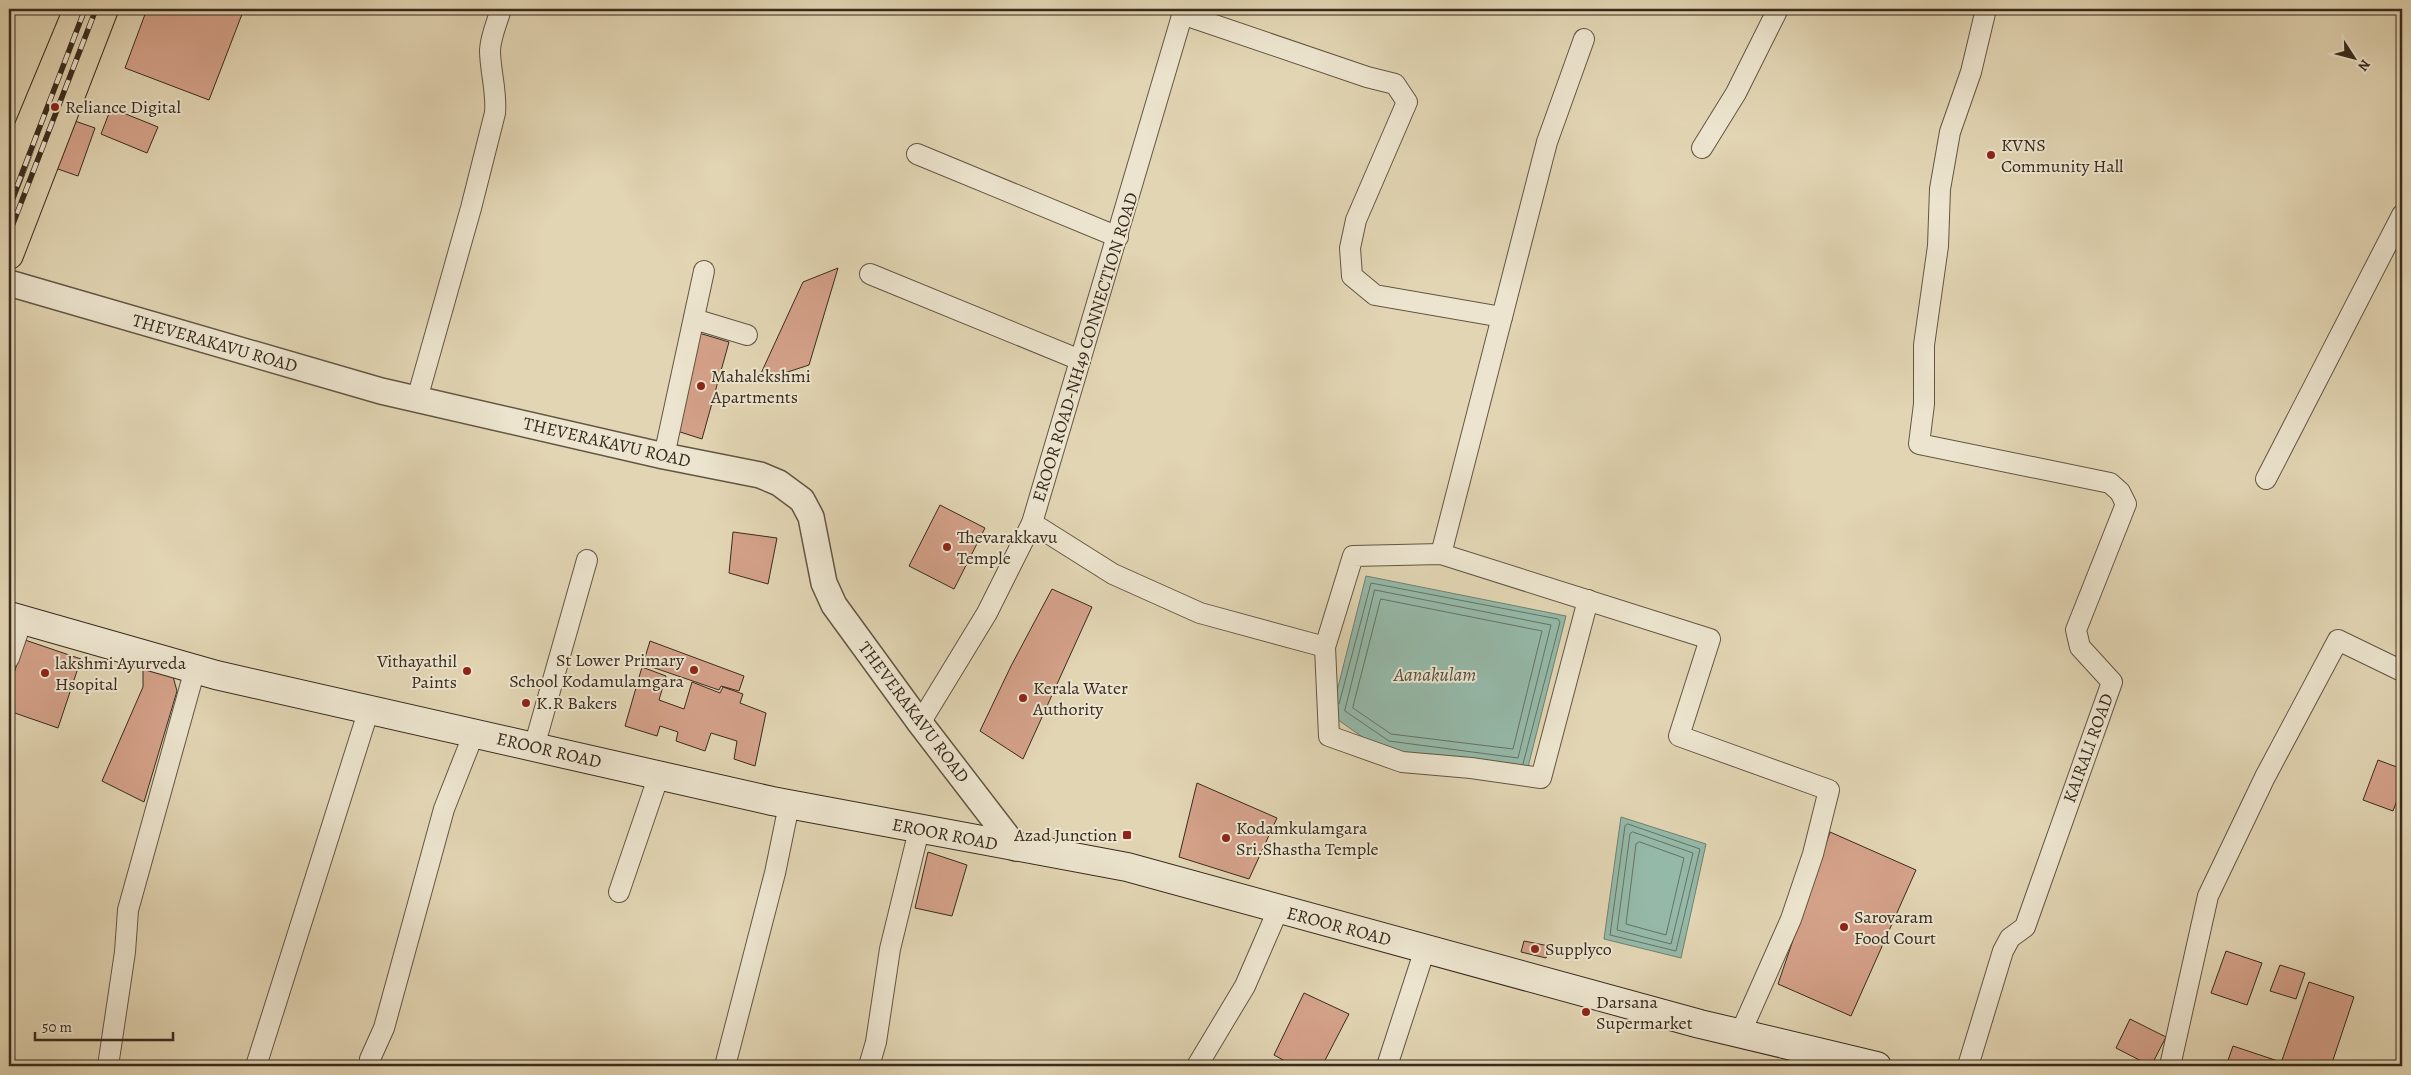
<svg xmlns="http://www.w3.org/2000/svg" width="2411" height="1075" viewBox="0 0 2411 1075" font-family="Alegreya,serif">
	<rect width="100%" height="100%" fill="#e2d5b3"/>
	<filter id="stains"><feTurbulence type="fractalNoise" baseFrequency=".004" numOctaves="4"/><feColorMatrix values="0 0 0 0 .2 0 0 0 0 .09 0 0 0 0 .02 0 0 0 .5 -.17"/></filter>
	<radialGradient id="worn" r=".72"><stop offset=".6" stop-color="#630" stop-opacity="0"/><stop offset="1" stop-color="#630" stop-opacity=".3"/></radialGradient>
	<g fill="#95b9a9" stroke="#708071">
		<path d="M1366,576L1566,616L1527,771L1384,752L1331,715Z"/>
		<path d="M1621,817L1706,844L1681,958L1604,939Z"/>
	</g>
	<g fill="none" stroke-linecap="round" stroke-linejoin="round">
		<g stroke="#667264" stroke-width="1">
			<path d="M1375,590L1551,625L1518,758L1389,741L1345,711Z"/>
			<path d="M1381,599L1542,631L1513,749L1391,734L1353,708Z"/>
			<path d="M1339,704L1371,583L1558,619L1560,622L1523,764"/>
			<path d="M1628,824L1700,849L1676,951L1610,935L1625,826Z"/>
			<path d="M1633,832L1693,853L1671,944L1617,930L1630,834Z"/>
			<path d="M1640,842L1684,858L1666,935L1626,924L1636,844Z"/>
		</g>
	</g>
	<g fill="#d4a189" stroke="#382b1e">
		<path d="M147,9H244L209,100L125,68Z"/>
		<path d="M2402,40V57L2397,53Z"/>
		<path d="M111,108L158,127L147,153L101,134Z"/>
		<path d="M72,120L95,128L78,176L55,168Z"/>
		<path d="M838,268L809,365L757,382L803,282Z"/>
		<path d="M699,333L729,342L702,439L674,430Z"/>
		<path d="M940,505L985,528L954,589L909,566Z"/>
		<path d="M733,532L777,538L768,584L729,573Z"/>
		<path d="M1052,589L1092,607L1023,759L980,731L1011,666Z"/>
		<path d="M25,640L81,659L58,728L9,711V688Z"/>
		<path d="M650,641L744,676L739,691L721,686L719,690L643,664Z"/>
		<path d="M143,667L172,673L177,691L144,802L102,781L143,687Z"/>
		<path d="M642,667L666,676L659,700L684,709L692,682L720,693L723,687L743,694L740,703L766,713L755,766L734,759L737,741L711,733L705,751L676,741L678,732L660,726L657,736L625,726Z"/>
		<path d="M2378,760L2402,769V787L2393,811L2363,800Z"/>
		<path d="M1197,783L1277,818L1249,879L1179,857Z"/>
		<path d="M1830,832L1916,870L1851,1016L1778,984Z"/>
		<path d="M928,852L967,865L952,916L915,908Z"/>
		<path d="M1524,941L1549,946L1546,958L1521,952Z"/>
		<path d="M2226,951L2262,963L2247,1005L2211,993Z"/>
		<path d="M2280,965L2305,973L2296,999L2270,991Z"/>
		<path d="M2309,982L2354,997L2331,1066H2280Z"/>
		<path d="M1304,993L1349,1014L1322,1066H1294L1274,1055Z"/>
		<path d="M2130,1019L2166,1037L2151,1066L2116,1048Z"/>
		<path d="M2233,1046L2278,1061L2276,1066H2226Z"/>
	</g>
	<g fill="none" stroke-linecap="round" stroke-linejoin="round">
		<defs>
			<g id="minor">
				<path d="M1182,14L1367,77L1395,84L1407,102L1356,220L1350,248L1352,276L1375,295L1502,317"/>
				<path d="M1702,148L1736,93L1778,9"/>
				<path d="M917,154L1118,237"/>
				<path d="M870,274L1080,360"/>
				<path d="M694,319L747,335"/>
				<path d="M417,399L471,208L495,113C497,91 490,71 490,50C491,35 497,23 501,9"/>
				<path d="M664,456L704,271"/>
				<path d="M2266,479L2402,215"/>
				<path d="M1032,523L1113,574L1200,613L1325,647L1353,556L1441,554L1710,639L1679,736L1829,790L1813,854L1791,919L1740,1034"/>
				<path d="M1441,554L1547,142L1584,39"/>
				<path d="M1325,647L1329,736L1402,762L1471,768L1541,778L1588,600"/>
				<path d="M9,658L22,620"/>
				<path d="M920,723L987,613L1032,523L1184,9"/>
				<path d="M534,747L587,560"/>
				<path d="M619,892L659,775"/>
				<path d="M370,1059L384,1028L444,809L474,733"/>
				<path d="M108,1066L125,952L128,910L195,669"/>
				<path d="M256,1066L369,709"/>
				<path d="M725,1066L775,873L789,805"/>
				<path d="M869,1066L876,1042L890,949L919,830"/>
				<path d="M1197,1066L1245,986L1278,910"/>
				<path d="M1387,1066L1425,949"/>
				<path d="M1968,1066L2003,951L2010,938L2025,927L2112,682L2080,647L2076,630L2126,504L2120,492L2110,483L1919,444L1924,404V345L1938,246L1940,189L1950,132L1971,72L1986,9"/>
				<path d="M2170,1066L2208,896L2265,777L2338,640L2402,671"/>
			</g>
			<path id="tertiary" d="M9,283L381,391L664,456L760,475L779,483L802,500L811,517L824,583L834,605L920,723L1016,848"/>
			<path id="secondary" d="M9,616L216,675L772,801L1127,867L1700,1024L1877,1066"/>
			<g id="trunk">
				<path d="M9,175L78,9"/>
				<path d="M9,255L104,9"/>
			</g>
		</defs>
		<use href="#minor" stroke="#625643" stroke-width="22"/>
		<use href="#tertiary" stroke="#625643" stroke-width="28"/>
		<use href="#secondary" stroke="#382b1e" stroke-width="30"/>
		<use href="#trunk" stroke="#382b1e" stroke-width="30"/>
		<use href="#minor" stroke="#ece4ce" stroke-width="20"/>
		<use href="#tertiary" stroke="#ece4ce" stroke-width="25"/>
		<use href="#secondary" stroke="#ece4ce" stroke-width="28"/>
		<use href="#trunk" stroke="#e2d5b3" stroke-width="28"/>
		<defs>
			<g id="rail">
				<path d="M9,207L85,9"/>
				<path d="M9,234L96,9"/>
			</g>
		</defs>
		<use href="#rail" stroke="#382b1e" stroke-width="5.5"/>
		<use href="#rail" stroke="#ece4ce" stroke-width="4" stroke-dasharray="11" stroke-linecap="butt"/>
	</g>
	<g fill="#8f2418" stroke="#ece4ce" stroke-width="2">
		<circle cx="55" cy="107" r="5"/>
		<circle cx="1991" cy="155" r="5"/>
		<circle cx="701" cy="386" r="5"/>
		<circle cx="947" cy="547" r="5"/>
		<circle cx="694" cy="670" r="5"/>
		<circle cx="467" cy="671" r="5"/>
		<circle cx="45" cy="673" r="5"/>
		<circle cx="1023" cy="698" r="5"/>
		<circle cx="526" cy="703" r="5"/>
		<rect x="1122" y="830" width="10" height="10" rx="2.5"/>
		<circle cx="1226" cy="838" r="5"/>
		<circle cx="1844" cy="927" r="5"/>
		<circle cx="1535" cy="949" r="5"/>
		<circle cx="1586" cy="1012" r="5"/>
	</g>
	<g text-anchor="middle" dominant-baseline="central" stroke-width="4" stroke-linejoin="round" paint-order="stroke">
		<g font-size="18" fill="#382b1e" stroke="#ece4ce" text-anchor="start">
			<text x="65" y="107">Reliance Digital</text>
			<text x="2001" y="145">KVNS<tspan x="2001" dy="21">Community Hall</tspan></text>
			<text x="711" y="376">Mahalekshmi<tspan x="711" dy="21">Apartments</tspan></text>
			<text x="957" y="537">Thevarakkavu<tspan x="957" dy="21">Temple</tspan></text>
			<text x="684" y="660" text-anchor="end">St Lower Primary<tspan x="684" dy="21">School Kodamulamgara</tspan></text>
			<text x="457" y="661" text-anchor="end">Vithayathil<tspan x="457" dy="21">Paints</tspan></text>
			<text x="55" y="663">lakshmi Ayurveda<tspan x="55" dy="21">Hsopital</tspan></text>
			<text x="1033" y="688">Kerala Water<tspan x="1033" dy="21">Authority</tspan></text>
			<text x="536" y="703">K.R Bakers</text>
			<text x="1236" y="828">Kodamkulamgara<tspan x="1236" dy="21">Sri.Shastha Temple</tspan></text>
			<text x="1117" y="835" text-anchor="end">Azad Junction</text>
			<text x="1854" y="917">Sarovaram<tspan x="1854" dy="21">Food Court</tspan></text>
			<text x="1545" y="949">Supplyco</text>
			<text x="1596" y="1002">Darsana<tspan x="1596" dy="21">Supermarket</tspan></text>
		</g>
		<g font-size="18" fill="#382b1e" stroke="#ece4ce">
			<text transform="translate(215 343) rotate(16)">THEVERAKAVU ROAD</text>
			<text transform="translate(1085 347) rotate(-73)">EROOR ROAD-NH49 CONNECTION ROAD</text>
			<text transform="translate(607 442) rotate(13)">THEVERAKAVU ROAD</text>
			<text transform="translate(914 712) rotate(53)">THEVERAKAVU ROAD</text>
			<text transform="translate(2088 748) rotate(-70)">KAIRALI ROAD</text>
			<text transform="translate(549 750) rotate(13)">EROOR ROAD</text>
			<text transform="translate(945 834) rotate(11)">EROOR ROAD</text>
			<text transform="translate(1339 926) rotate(15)">EROOR ROAD</text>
		</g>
		<g font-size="19" font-style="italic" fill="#4f4e41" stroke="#ece4ce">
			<text x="1435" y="675">Aanakulam</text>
		</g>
	</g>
	<rect width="2411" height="1075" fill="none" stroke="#e2d5b3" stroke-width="30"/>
	<rect x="10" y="10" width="2391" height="1055" fill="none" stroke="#382b1e" stroke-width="2.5"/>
	<rect x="15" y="15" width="2381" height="1045" fill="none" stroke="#382b1e"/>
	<g transform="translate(2354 58) rotate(126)" stroke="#ece4ce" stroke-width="4" paint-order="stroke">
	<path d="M0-4L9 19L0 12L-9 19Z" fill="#382b1e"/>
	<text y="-8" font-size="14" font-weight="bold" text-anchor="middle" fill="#382b1e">N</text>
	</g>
	<path d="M35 1032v8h138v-8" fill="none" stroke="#382b1e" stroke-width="2.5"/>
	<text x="42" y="1032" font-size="15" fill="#382b1e" stroke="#ece4ce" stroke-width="4" paint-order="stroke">50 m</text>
	<rect width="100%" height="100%" filter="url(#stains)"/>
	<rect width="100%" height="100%" fill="url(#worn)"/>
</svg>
